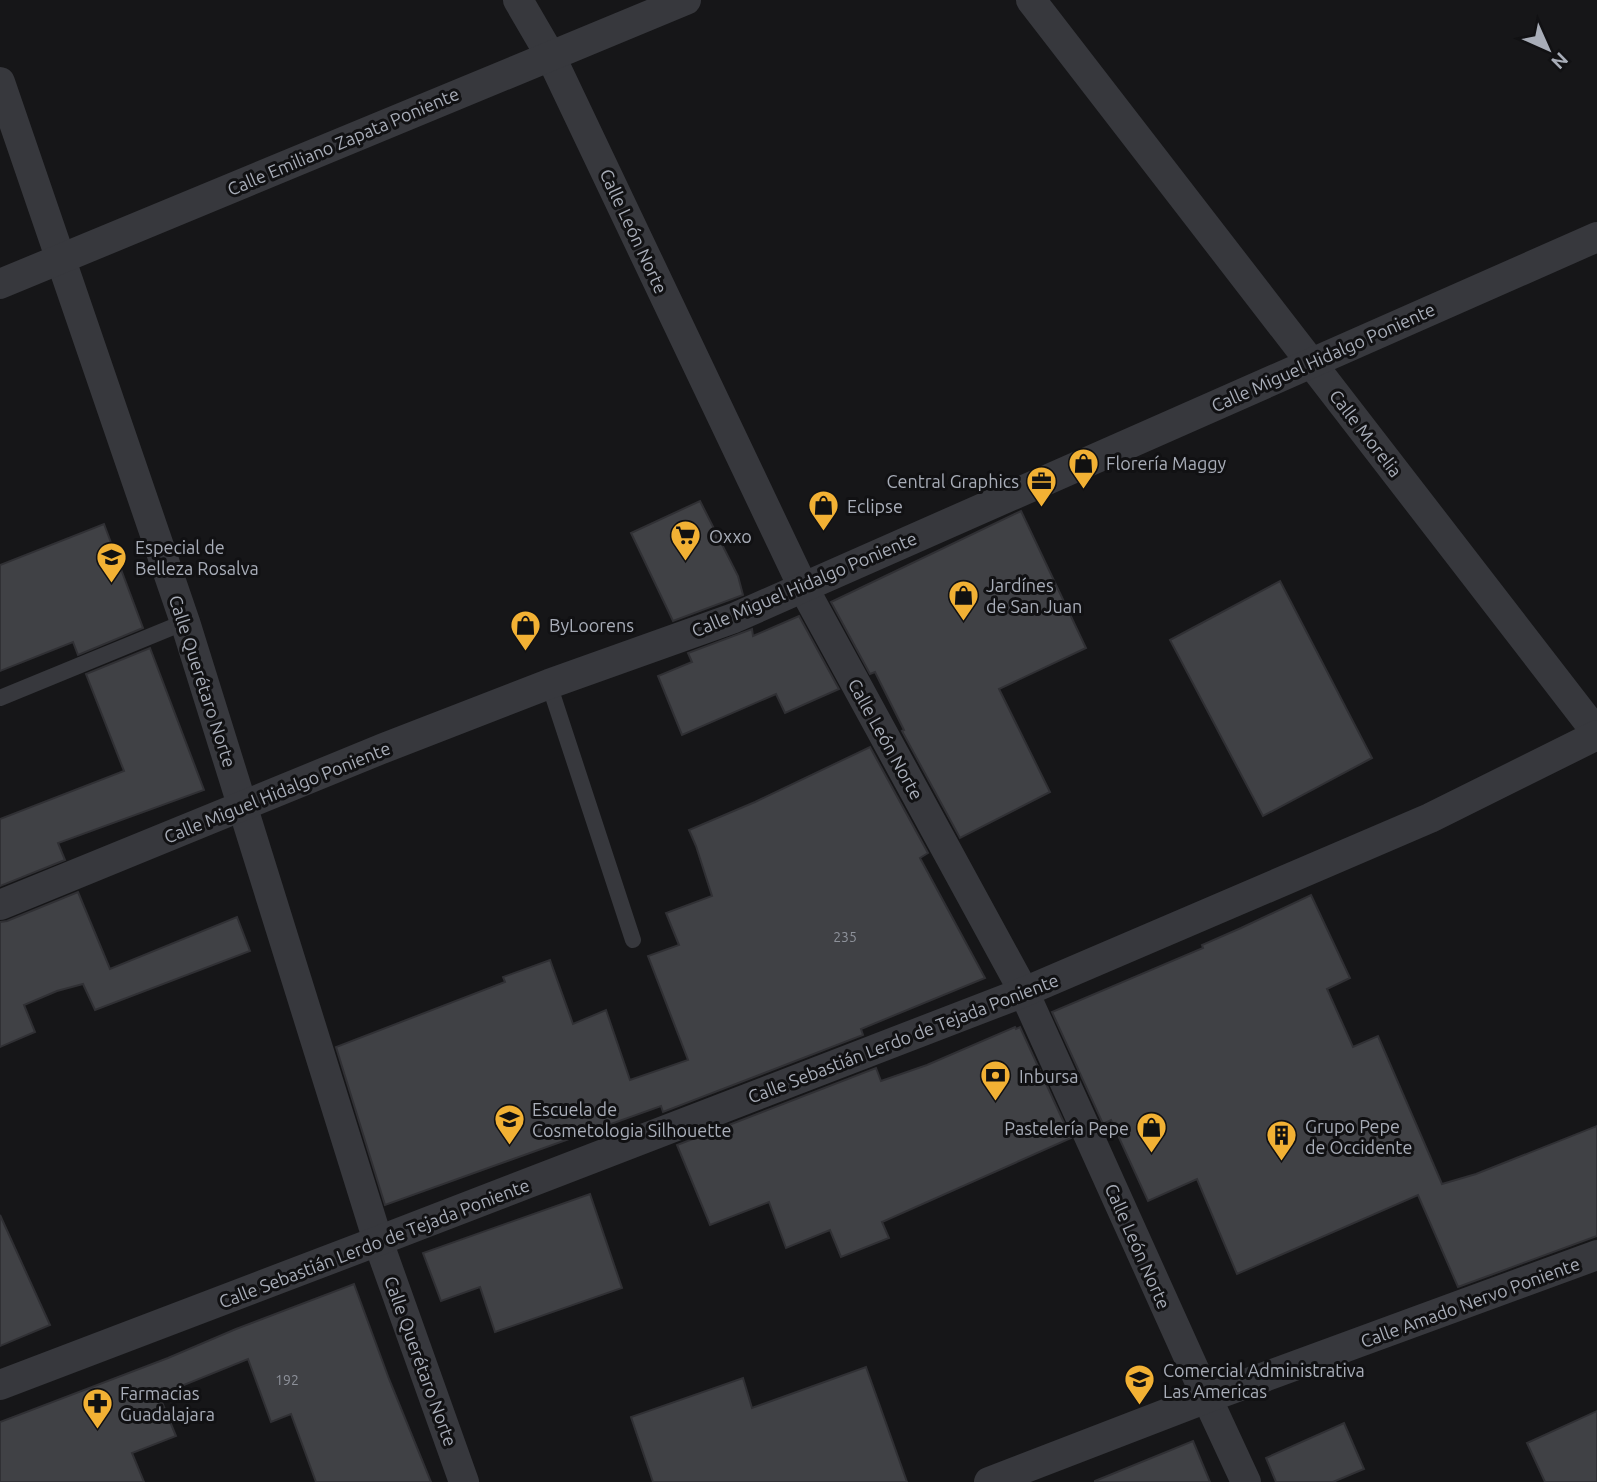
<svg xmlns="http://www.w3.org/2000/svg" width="1597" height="1482" viewBox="0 0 1597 1482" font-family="Ubuntu,sans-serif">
	<rect width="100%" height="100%" fill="#161618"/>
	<g fill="#404145" stroke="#303034" stroke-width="2">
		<path d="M700,501L738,576L743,595L673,621L631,533Z"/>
		<path d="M1021,511L1086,648L999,689L1050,792L960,838L902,731L904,730L875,672L870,674L831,602Z"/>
		<path d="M104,524L143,628L78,655L73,642L0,671V565Z"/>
		<path d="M1280,581L1372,758L1263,816L1170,640Z"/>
		<path d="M799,616L839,689L785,713L776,694L682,735L658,676L692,662L688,653L752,629L753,636Z"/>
		<path d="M150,648L204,790L58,843L65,860L0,886V819L124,771L86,674Z"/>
		<path d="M870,747L928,853L920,858L985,978L861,1029L863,1035L663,1112L661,1106L385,1205L336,1047L505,982L503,977L550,960L573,1024L606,1010L630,1080L688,1060L648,956L679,945L666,913L712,896L696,846L689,830L755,802Z"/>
		<path d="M78,892L110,969L237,917L250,951L95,1010L83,984L57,991L24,1005L35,1032L0,1047V922L7,921Z"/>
		<path d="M1311,895L1350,978L1327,989L1353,1047L1378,1036L1442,1184L1476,1174L1597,1126V1236L1458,1287L1418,1195L1237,1274L1197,1179L1148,1201L1111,1120L1103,1124L1052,1012L1203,948L1202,945L1241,928Z"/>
		<path d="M1015,1027L1016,1029L1020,1027L1071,1138L882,1222L889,1238L841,1257L830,1230L786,1248L769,1202L710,1225L677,1145L876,1068L881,1081L927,1065Z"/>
		<path d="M590,1194L622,1288L495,1332L480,1287L441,1301L423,1253Z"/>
		<path d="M0,1215L50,1325L0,1346Z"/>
		<path d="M354,1284L389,1379L431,1482H316L291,1414L271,1422L248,1359L159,1395L176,1436L132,1453L144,1482H0V1422L168,1358L236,1329Z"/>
		<path d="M866,1367L907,1482H653L631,1417L743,1378L752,1408Z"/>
		<path d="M1597,1411V1482H1545L1527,1443Z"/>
		<path d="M1344,1423L1364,1469L1333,1482H1276L1266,1458Z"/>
		<path d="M1193,1441L1210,1482H1095V1481Z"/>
	</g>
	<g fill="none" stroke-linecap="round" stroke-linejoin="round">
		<g stroke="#37383d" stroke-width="16">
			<path d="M549,684L633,940"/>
			<path d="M0,698L185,622"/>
		</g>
		<g stroke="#37383d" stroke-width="30">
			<path d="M518,0L550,55L803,587L1024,992L1207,1398L1246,1482"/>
			<path d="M1031,0L1597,733"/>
			<path d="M0,82L185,622L378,1241L464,1482"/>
			<path d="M0,284L686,0"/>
			<path d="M0,905L384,748L549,684L734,618L1597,237"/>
			<path d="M0,1385L378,1241L1024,992L1430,818L1597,735"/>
			<path d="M989,1482L1207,1398L1597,1255"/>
		</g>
	</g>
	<defs>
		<symbol id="shop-pin" viewBox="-11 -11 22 30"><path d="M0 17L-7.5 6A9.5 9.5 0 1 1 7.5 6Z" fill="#f2b134" stroke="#111113"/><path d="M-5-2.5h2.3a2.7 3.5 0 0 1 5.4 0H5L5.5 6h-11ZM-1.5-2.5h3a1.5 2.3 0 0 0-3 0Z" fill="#111"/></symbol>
		<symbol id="office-pin" viewBox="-11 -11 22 30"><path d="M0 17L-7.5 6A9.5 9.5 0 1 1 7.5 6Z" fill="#f2b134" stroke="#111113"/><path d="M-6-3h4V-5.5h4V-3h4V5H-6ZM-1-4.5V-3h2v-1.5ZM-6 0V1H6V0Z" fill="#111"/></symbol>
		<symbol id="supermarket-pin" viewBox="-11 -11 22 30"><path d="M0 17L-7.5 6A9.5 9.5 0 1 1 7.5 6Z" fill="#f2b134" stroke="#111113"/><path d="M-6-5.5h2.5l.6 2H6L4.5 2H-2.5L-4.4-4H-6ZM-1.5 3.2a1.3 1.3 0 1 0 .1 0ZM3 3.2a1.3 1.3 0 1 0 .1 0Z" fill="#111"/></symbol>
		<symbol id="university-pin" viewBox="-11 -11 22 30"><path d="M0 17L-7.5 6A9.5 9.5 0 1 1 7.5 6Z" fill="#f2b134" stroke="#111113"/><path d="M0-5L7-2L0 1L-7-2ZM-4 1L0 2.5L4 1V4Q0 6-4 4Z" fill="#111"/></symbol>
		<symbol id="bank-pin" viewBox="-11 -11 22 30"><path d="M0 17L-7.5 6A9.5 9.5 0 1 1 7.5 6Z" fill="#f2b134" stroke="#111113"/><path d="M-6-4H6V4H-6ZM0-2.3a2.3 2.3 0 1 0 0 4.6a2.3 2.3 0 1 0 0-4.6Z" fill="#111"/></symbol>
		<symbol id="building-pin" viewBox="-11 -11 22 30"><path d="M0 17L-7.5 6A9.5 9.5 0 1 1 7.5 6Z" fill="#f2b134" stroke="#111113"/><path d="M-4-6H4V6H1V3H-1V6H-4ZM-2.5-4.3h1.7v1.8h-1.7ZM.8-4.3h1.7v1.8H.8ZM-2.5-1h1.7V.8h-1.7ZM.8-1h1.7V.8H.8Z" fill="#111"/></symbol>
		<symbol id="pharmacy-pin" viewBox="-11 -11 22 30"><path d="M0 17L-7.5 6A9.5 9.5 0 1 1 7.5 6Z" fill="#f2b134" stroke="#111113"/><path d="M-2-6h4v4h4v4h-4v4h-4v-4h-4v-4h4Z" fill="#111"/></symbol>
	</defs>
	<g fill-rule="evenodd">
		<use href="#shop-pin" x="1066" y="446" width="35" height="47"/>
		<use href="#office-pin" x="1024" y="464" width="35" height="47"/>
		<use href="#shop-pin" x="806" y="488" width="35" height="47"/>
		<use href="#supermarket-pin" x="668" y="518" width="35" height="47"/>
		<use href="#university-pin" x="94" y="540" width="35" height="47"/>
		<use href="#shop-pin" x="946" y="578" width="35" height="47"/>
		<use href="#shop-pin" x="508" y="608" width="35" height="47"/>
		<use href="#bank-pin" x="978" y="1058" width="35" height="47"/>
		<use href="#university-pin" x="492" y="1102" width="35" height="47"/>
		<use href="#shop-pin" x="1134" y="1110" width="35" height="47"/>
		<use href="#building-pin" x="1264" y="1118" width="35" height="47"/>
		<use href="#university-pin" x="1122" y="1362" width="35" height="47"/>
		<use href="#pharmacy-pin" x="80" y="1386" width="35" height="47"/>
	</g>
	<g text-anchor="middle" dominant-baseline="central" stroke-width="6" stroke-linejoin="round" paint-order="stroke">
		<g font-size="14" fill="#8e929b">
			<text x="845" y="937">235</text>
			<text x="287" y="1380">192</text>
		</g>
		<g font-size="18" fill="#a8adb8" stroke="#111113">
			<text transform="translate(343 141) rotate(-23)">Calle Emiliano Zapata Poniente</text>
			<text transform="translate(634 231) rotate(65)">Calle León Norte</text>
			<text transform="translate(1323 357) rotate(-24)">Calle Miguel Hidalgo Poniente</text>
			<text transform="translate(1366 433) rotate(52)">Calle Morelia</text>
			<text transform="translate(804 584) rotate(-23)">Calle Miguel Hidalgo Poniente</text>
			<text transform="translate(203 681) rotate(72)">Calle Querétaro Norte</text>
			<text transform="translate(886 739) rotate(61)">Calle León Norte</text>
			<text transform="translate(277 792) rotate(-22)">Calle Miguel Hidalgo Poniente</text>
			<text transform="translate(903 1038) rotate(-21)">Calle Sebastián Lerdo de Tejada Poniente</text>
			<text transform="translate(374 1243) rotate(-21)">Calle Sebastián Lerdo de Tejada Poniente</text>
			<text transform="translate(1138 1246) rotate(66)">Calle León Norte</text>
			<text transform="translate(1470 1302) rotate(-20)">Calle Amado Nervo Poniente</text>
			<text transform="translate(421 1361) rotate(70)">Calle Querétaro Norte</text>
		</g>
		<g font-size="18" fill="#a8adb8" stroke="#111113" text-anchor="start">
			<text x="1106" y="463">Florería Maggy</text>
			<text x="1019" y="481" text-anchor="end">Central Graphics</text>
			<text x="847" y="506">Eclipse</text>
			<text x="709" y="536">Oxxo</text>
			<text x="135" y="547">Especial de<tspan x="135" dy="21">Belleza Rosalva</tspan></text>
			<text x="986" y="585">Jardínes<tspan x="986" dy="21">de San Juan</tspan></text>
			<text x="549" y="625">ByLoorens</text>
			<text x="1019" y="1076">Inbursa</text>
			<text x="532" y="1109">Escuela de<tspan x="532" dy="21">Cosmetologia Silhouette</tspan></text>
			<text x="1305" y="1126">Grupo Pepe<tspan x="1305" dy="21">de Occidente</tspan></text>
			<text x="1129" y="1128" text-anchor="end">Pastelería Pepe</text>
			<text x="1163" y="1370">Comercial Administrativa<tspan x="1163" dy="21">Las Americas</tspan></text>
			<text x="120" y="1393">Farmacias<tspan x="120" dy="21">Guadalajara</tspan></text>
		</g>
	</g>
	<g transform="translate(1548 49) rotate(135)" stroke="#111113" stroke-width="5" paint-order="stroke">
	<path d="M0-5L12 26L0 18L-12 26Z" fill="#a8adb8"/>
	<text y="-10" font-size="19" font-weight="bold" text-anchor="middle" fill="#a8adb8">N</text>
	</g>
</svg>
